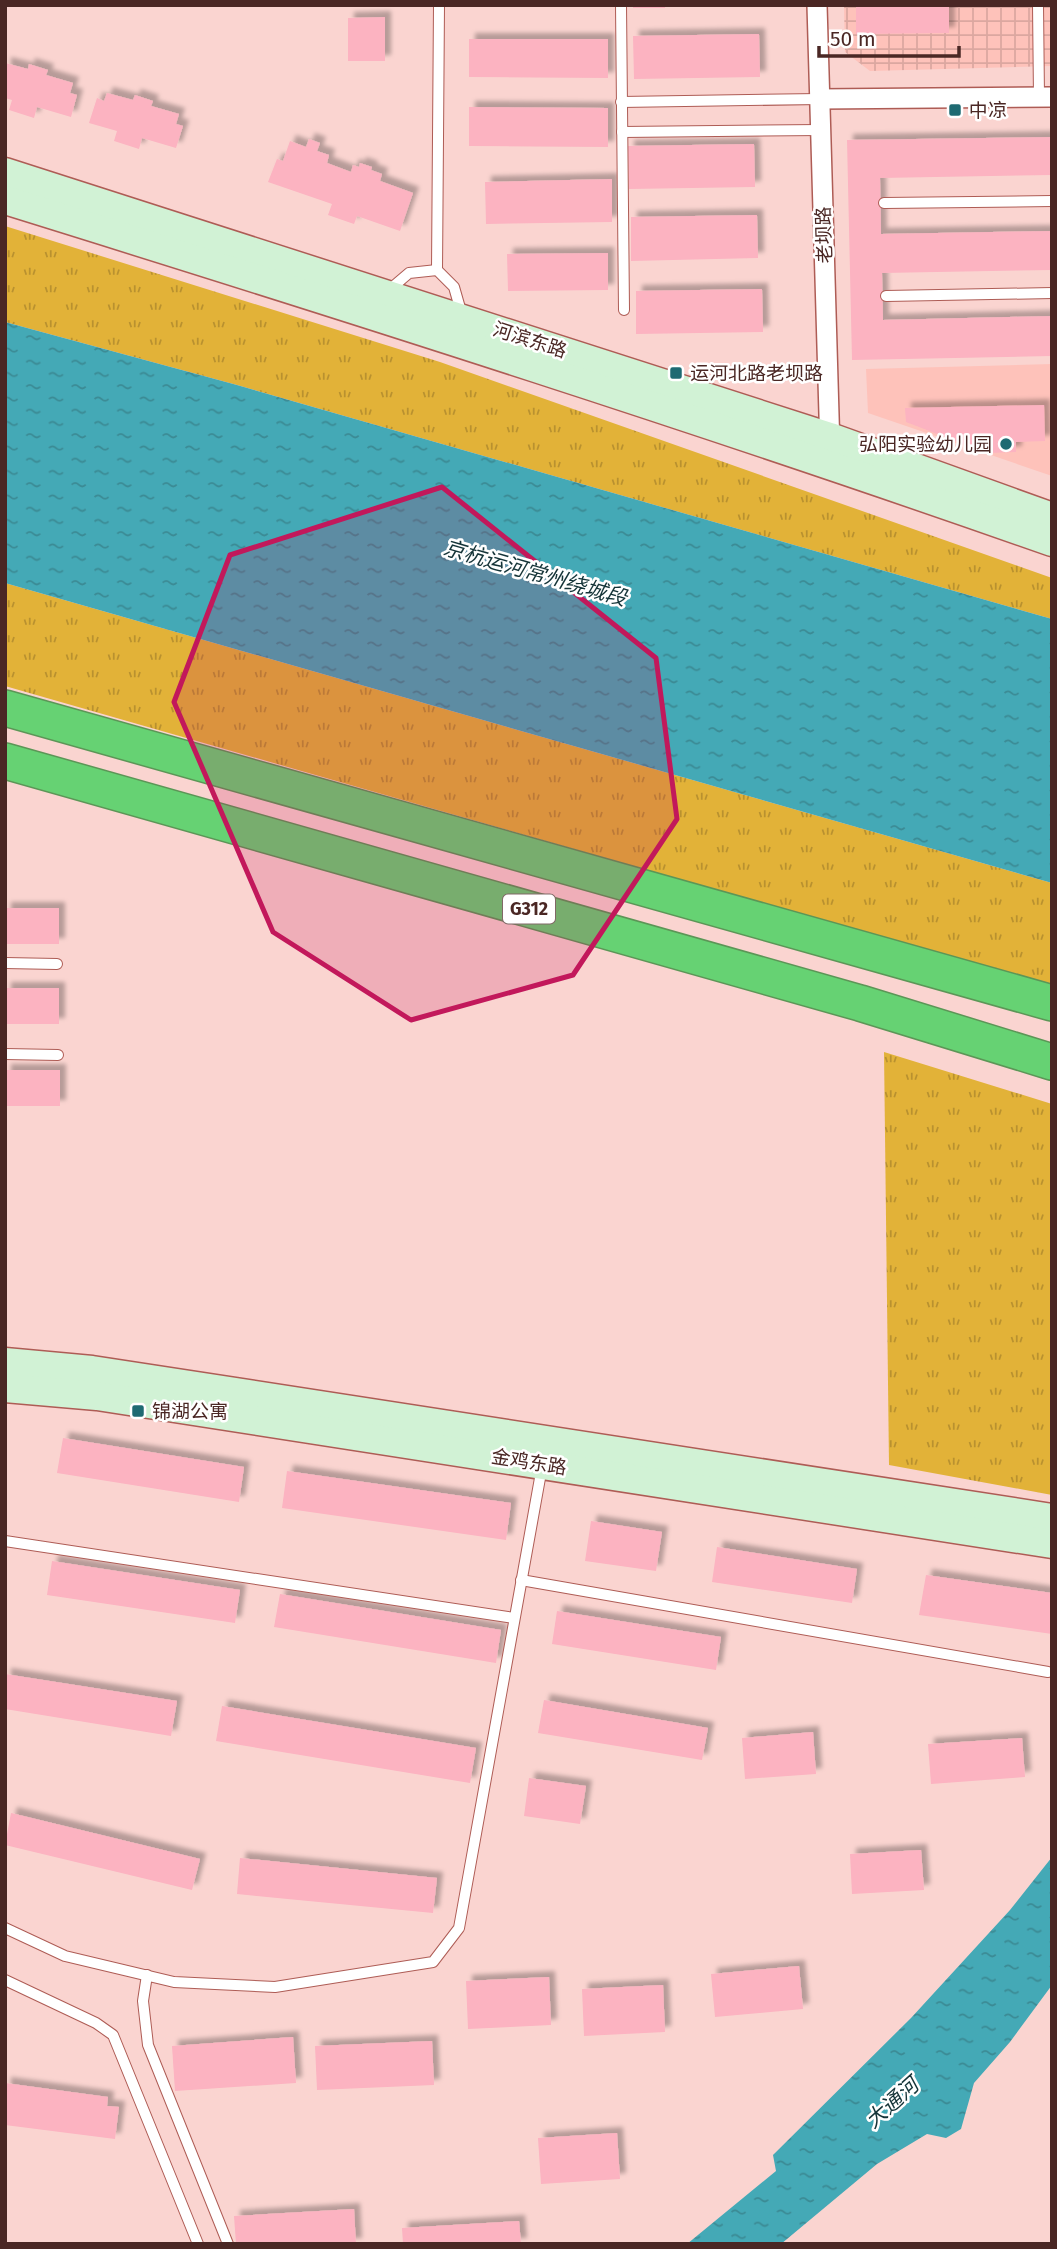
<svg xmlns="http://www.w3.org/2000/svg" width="1057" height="2249" viewBox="0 0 1057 2249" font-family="'Fira Sans','Noto Sans SC',sans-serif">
	<defs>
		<pattern id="industrial-grid" width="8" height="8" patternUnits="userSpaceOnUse" patternTransform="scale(1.75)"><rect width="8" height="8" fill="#fec2ba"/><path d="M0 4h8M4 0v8" fill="none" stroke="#dba7a0"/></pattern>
		<pattern id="park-tufts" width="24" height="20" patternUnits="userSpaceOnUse" patternTransform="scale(1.75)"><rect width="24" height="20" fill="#e2b238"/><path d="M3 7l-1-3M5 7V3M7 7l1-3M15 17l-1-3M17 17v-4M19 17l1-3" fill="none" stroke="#b9912f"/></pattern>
		<pattern id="water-ripples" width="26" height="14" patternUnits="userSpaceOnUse" patternTransform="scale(1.75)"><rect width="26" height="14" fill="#44a9b6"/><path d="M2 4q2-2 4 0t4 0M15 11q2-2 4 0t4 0" fill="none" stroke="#3b8a94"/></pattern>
		<filter id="shadow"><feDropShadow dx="6" dy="-6" stdDeviation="2" flood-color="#0004"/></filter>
	</defs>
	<rect width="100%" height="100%" fill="#fad4d0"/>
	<path fill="#fec2ba" d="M1052,364V476L868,413L866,369Z"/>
	<path fill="url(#industrial-grid)" d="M844,5H1052V66L870,71L845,52Z"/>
	<g fill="url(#park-tufts)">
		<path d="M5,226L440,362L1052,578V619L237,385L5,322Z"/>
		<path d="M5,583L1052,883V986L5,686Z"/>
		<path d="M884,1052L1052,1104V1495L889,1465Z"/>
	</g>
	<g fill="url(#water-ripples)">
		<path d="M5,322L237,385L1052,619V883L5,583Z"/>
		<path d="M1052,1857V1985L1010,2042L974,2083L961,2129L946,2138L927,2134L877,2164L781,2244H687L776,2171L773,2155L911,2018L1010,1910Z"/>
	</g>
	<g fill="#fcb3c1" filter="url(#shadow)">
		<rect x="633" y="5" width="32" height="3"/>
		<path d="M856,5H949V33L856,34Z"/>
		<path d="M385,17V61H348V18Z"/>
		<path d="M759,34L760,77L634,79L633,36Z"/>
		<path d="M469,39H608V78L469,77Z"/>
		<path d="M5,63L28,69L29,64L48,70L46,75L73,83L70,93L77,95L71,117L37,107L34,118L9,110L12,100L5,98Z"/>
		<path d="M107,93L133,100L135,95L153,101L151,106L179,114L176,124L183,126L176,148L142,138L139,149L114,141L117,131L89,123L97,98L104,101Z"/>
		<path d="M469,107L608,108V147L469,146Z"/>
		<path d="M1052,137V175L880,178L881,234L1052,231V270L882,273L883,320L1052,316V356L852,360L847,140Z"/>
		<path d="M309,139L320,143L317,151L329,155L327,163L351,172L353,165L359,167L360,163L372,167L371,170L382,174L380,181L413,193L400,231L357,216L354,224L328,215L332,204L268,182L277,159L283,161L290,141L306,147Z"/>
		<path d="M754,144L755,187L629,189L628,146Z"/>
		<path d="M612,179V222L486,224L485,182Z"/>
		<path d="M757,215L758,258L631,261V217Z"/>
		<path d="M608,253V290L508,291L507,254Z"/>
		<path d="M762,289L763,332L636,334V291Z"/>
		<path d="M1044,405L1045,441L1016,442V452L987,453L906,422L905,408Z"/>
		<rect x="5" y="908" width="54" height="36"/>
		<rect x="5" y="988" width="54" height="36"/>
		<rect x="5" y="1070" width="55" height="36"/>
		<path d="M63,1438L244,1467L239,1502L57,1473Z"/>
		<path d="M287,1471L511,1503L506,1540L282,1508Z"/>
		<path d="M591,1521L662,1532L656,1571L585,1561Z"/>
		<path d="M717,1547L857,1569L852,1603L712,1582Z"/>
		<path d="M52,1561L240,1590L235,1623L47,1595Z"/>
		<path d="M926,1575L1052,1593V1634L919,1615Z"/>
		<path d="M280,1594L501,1630L496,1663L274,1627Z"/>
		<path d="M557,1611L721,1637L716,1670L552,1644Z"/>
		<path d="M5,1674L177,1701L171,1736L5,1709Z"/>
		<path d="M544,1700L708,1728L702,1760L538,1733Z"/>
		<path d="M222,1706L476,1748L470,1783L216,1741Z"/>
		<path d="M813,1732L816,1774L745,1779L742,1738Z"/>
		<path d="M1022,1738L1025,1777L931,1784L928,1744Z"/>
		<path d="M529,1778L586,1786L580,1824L524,1816Z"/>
		<path d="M11,1813L200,1859L192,1890L5,1845Z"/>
		<path d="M921,1850L924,1890L852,1894L850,1854Z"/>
		<path d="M240,1858L437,1878L433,1913L237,1894Z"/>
		<path d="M799,1966L803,2009L715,2017L711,1974Z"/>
		<path d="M549,1977L551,2025L468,2029L466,1981Z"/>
		<path d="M663,1985L665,2032L584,2036L582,1989Z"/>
		<path d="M293,2037L296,2083L175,2091L172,2046Z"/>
		<path d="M432,2041L434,2085L317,2090L315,2046Z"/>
		<path d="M5,2083L108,2097L107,2106L119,2107L115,2139L5,2125Z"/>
		<path d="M617,2133L620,2179L541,2184L538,2138Z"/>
		<path d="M354,2209L356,2244H236L234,2216Z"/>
		<path d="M519,2221L521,2244H403L402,2228Z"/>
	</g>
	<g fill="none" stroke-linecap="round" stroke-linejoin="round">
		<defs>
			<g id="lane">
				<path d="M621,5L624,310"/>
				<path d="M1038,5L1039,97"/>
				<path d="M621,102L820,99"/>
				<path d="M622,132L821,130"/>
				<path d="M884,203L1052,201"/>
				<path d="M437,270L439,5"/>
				<path d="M389,290L409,273L437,270L454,287L462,315"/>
				<path d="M886,296L1052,293"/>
				<path d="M5,963L57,964"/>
				<path d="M5,1054L58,1055"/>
				<path d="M5,1541L514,1618"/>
				<path d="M521,1580L1048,1672"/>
				<path d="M5,1928L65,1956L174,1982L275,1987L433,1962L459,1928L542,1467"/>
				<path d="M147,1975L143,2001L148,2045L228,2244"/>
				<path d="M5,1980L96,2023L113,2035L198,2244"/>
			</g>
			<g id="street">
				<path d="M817,5L830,449"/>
				<path d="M820,99L1052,97"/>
			</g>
			<g id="secondary">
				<path d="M5,172L830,437L1052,517"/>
				<path d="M5,200C356,309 705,420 1052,542"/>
				<path d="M5,1362L92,1370L1052,1518"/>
				<path d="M5,1388L97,1396L1052,1544"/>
			</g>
			<g id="highway">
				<path d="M5,708L1052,1003"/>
				<path d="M5,761L860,1003L1052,1062"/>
			</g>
		</defs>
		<use href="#lane" stroke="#ae5c55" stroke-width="12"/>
		<use href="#street" stroke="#ae5c55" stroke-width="22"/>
		<use href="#secondary" stroke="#ae5c55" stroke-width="31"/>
		<use href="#highway" stroke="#5c9657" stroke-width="38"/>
		<use href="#lane" stroke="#fff" stroke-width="10"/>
		<use href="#street" stroke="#fff" stroke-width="19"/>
		<use href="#secondary" stroke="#d1f2d5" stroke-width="28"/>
		<use href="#highway" stroke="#66d273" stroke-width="35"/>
	</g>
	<path fill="#c2185b" fill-opacity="0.2" stroke="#c2185b" stroke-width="5" stroke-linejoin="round" d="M442,487L656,658L677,819L573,975L411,1020L273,932L174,702L230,555Z"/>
	<g fill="#1e6a72" stroke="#fff" stroke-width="2.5">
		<rect x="948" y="103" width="14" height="14" rx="3.5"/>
		<rect x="669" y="366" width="14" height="14" rx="3.5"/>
		<circle cx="1006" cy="444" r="7"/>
		<rect x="131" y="1404" width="14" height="14" rx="3.5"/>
	</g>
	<g text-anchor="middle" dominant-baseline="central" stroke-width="5" stroke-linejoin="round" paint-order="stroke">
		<rect fill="#fff" stroke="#806866" stroke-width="2" x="503" y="894.5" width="52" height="29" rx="5"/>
		<g font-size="18" font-weight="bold" fill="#4a2724">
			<text x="529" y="909">G312</text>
		</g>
		<g font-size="19" fill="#4a2724" stroke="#fff" text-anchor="start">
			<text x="969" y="110">中凉</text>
			<text x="690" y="373">运河北路老坝路</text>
			<text x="992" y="444" text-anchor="end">弘阳实验幼儿园</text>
			<text x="152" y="1411">锦湖公寓</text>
		</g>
		<g font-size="19" fill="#4a2724" stroke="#fff">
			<text transform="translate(824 235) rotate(-92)">老坝路</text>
			<text transform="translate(530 340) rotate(18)">河滨东路</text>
			<text transform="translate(529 1462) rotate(9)">金鸡东路</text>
		</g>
		<g font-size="21" font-style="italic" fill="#153438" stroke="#fff">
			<text transform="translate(535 573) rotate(16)">京杭运河常州绕城段</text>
			<text transform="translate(892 2103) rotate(-42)">大通河</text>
		</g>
	</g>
	<rect width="1057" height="2249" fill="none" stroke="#4a2724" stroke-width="14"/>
	<path d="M819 46v10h140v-10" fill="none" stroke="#4a2724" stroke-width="3.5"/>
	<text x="830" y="46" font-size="21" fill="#4a2724" stroke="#ffffff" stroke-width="5" paint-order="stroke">50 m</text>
</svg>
